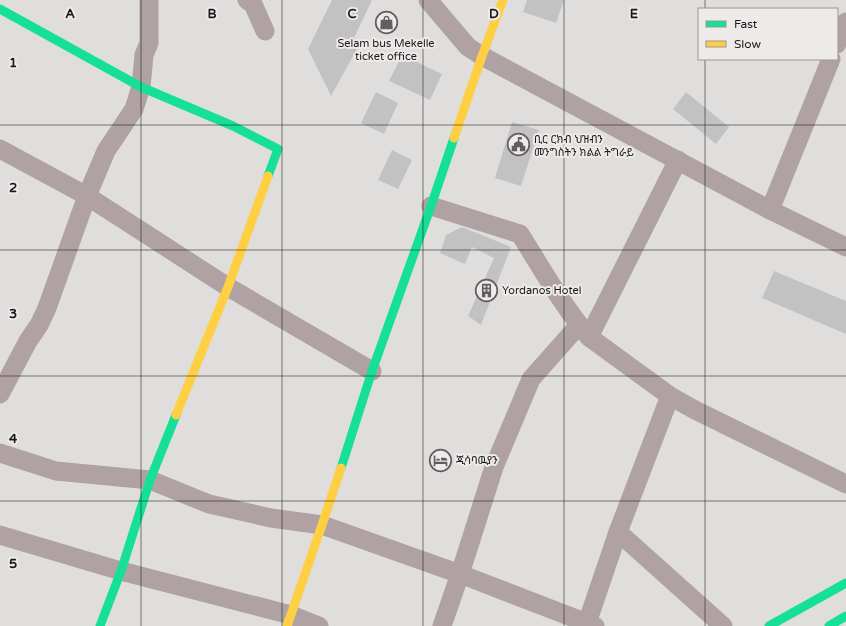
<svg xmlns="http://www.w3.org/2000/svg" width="846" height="626" viewBox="0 0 846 626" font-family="'Varela Round','Noto Sans Ethiopic',sans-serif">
	<rect width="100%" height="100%" fill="#e0dedd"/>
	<g fill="#c3c2c3">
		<path d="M332,0H372L354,38L361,42L331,96L308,49Z"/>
		<path d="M527,0H564L556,23L523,12Z"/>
		<path d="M402,55L442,74L430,100L389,81Z"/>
		<path d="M376,92L398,103L384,134L361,123Z"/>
		<path d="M686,92L729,127L716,144L673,109Z"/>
		<path d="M512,122L539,130L521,186L495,178Z"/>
		<path d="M392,150L412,160L398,189L378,180Z"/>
		<path d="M462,227L511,247L481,325L468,316L494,258L472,247L465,264L440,253L446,235Z"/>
		<path d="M774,271L846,301V334L762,298Z"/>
	</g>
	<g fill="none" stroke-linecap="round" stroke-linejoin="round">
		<g stroke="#b0a2a2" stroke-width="19">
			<path d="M247,0L253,4L265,31"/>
			<path d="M428,0L468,47L482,56L770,210L846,247"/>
			<path d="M837,44L846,22"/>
			<path d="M0,149L87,196L228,287L372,371"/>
			<path d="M431,206L520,234C542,269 562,305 589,337L670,396L695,410L846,484"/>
			<path d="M770,210L831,59"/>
			<path d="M589,337L678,160"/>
			<path d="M0,394L28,341L39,325L47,308L87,196L106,151L134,109L141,87L144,55L149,43V0"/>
			<path d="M0,453L56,471L150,480L209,504L271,518L322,525L460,574L595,626"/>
			<path d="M618,532L723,626"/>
			<path d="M0,535L121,571L291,615L319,626"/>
			<path d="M442,626L460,574L494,467L531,379L579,325"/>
			<path d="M586,626L618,532L670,396"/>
		</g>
		<g stroke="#16e098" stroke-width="9">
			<path d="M0,9L141,87L233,126L278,149L268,176"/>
			<path d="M341,468L372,371L431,206L454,138"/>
			<path d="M100,626L121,571L150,480L176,415"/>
			<path d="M769,626L846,583"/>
			<path d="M829,626L846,616"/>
		</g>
		<g stroke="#ffcf43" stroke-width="9">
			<path d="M454,138L482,56L503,0"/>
			<path d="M176,415L228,287L268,176"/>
			<path d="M287,626L322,525L341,468"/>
		</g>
	</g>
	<path fill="none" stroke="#1b1919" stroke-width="1" stroke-opacity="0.55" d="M141,0V626M282,0V626M423,0V626M564,0V626M705,0V9M705,59V626M0,125H846M0,250H846M0,376H846M0,501H846"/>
	<defs>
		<symbol id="shop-ring" viewBox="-11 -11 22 22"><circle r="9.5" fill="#eeeae9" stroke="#605e5e" stroke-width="1.5"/><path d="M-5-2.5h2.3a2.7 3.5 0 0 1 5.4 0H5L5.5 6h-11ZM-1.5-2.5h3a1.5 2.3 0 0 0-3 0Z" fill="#605e5e"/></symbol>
		<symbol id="civic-ring" viewBox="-11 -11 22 22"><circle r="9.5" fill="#eeeae9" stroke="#605e5e" stroke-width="1.5"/><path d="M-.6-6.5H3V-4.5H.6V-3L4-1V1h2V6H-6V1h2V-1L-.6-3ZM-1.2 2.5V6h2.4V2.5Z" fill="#605e5e"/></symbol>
		<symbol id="building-ring" viewBox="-11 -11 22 22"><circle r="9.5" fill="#eeeae9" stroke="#605e5e" stroke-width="1.5"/><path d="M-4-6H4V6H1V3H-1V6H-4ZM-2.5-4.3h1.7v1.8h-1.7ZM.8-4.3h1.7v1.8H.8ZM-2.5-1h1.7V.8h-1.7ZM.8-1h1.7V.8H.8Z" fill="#605e5e"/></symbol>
		<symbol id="hotel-ring" viewBox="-11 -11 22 22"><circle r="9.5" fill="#eeeae9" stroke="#605e5e" stroke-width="1.5"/><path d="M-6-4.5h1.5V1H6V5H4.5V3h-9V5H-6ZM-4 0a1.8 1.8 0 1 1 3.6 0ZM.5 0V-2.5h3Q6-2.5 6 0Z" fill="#605e5e"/></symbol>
	</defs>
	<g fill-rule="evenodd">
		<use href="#shop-ring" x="374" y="10" width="25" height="25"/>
		<use href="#civic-ring" x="506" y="132" width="25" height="25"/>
		<use href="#building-ring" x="474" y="278" width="25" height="25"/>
		<use href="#hotel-ring" x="428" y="448" width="25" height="25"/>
	</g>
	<g text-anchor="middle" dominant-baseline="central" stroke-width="4" stroke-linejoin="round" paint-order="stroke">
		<g font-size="11" fill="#1b1919" stroke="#eeeae9" text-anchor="start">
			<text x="386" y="43" text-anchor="middle">Selam bus Mekelle<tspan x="386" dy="13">ticket office</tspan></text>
			<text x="534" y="139">ቢር ርክብ ህዝብን<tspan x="534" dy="13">መንግስትን ክልል ትግራይ</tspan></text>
			<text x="502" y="290">Yordanos Hotel</text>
			<text x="456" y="460">ጂሳባዉያን</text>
		</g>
	</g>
	<g font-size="13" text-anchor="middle" font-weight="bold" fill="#1b1919" stroke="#eeeae9" stroke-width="4" stroke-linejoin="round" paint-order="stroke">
		<text x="70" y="18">A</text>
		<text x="212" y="18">B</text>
		<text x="352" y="18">C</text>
		<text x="494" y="18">D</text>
		<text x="634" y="18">E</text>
		<text x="13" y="67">1</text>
		<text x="13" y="192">2</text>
		<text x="13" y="318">3</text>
		<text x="13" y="443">4</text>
		<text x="13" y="568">5</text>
	</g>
	<rect x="698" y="8" width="140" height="52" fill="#eeeae9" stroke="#9a9696"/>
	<rect x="706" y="21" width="20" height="6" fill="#16e098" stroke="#9a9696"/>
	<text x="734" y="28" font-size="12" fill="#1b1919">Fast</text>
	<rect x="706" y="41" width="20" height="6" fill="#ffcf43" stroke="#9a9696"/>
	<text x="734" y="48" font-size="12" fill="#1b1919">Slow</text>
</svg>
